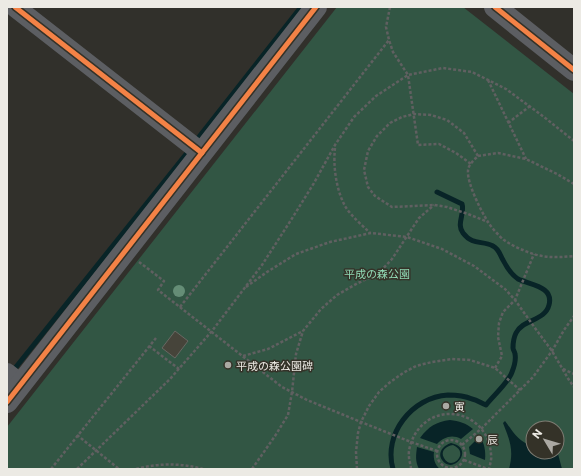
<svg xmlns="http://www.w3.org/2000/svg" width="581" height="476" viewBox="0 0 581 476" font-family="Commissioner,'Noto Sans JP',sans-serif">
	<rect width="100%" height="100%" fill="#31302b"/>
	<path fill="#325644" fill-rule="evenodd" d="M337,7H463L574,94V469H7V427ZM533,428H557V452H533Z"/>
	<g fill="#082427" fill-rule="evenodd">
		<path d="M450,420C459,421 466,423 473,429L461,439C452,434 444,437 437,444L420,438C429,426 436,422 450,420Z"/>
		<path d="M505,421C514,433 518,442 533,446V452H557V450L562,469H509C514,450 510,441 503,423Z"/>
		<path d="M480,436C484,443 486,451 485,460L470,454L469,447Z"/>
		<path d="M451,443C476,448 453,476 442,460C437,452 444,445 451,443ZM453,445C471,453 451,472 444,458C440,451 446,446 453,445Z"/>
		<path d="M417,447L434,452C433,459 435,465 440,469H419C415,461 416,455 417,447Z"/>
	</g>
	<g fill="none" stroke-linecap="round" stroke-linejoin="round">
		<g stroke="#082427" stroke-width="5">
			<path d="M195,142L301,7"/>
			<path d="M12,372L191,148"/>
			<path d="M393,469C383,434 412,397 448,395C456,395 465,396 472,399C477,400 481,403 486,405C493,396 509,382 512,372C514,367 516,359 515,354C515,352 513,350 513,348C513,345 514,337 516,333C523,319 545,321 549,305C554,286 530,285 518,279C512,275 506,266 503,260C500,255 499,249 493,246C482,240 473,246 463,233C456,224 465,214 462,204L437,192"/>
		</g>
	</g>
	<path fill="#46443a" stroke="#686863" d="M175,331L188,341L175,358L162,348Z"/>
	<g fill="none" stroke-linecap="round" stroke-linejoin="round">
		<g stroke="#606061" stroke-width="2.5" stroke-dasharray="3 2" stroke-linecap="butt">
			<path d="M390,7L386,27L389,40L393,52L408,75L418,145L439,144L456,153L471,164"/>
			<path d="M488,80L526,159"/>
			<path d="M508,123L530,106"/>
			<path d="M335,148C333,166 336,189 345,206C351,216 362,225 370,233"/>
			<path d="M478,156L464,133L447,120L431,115L414,114L402,117L390,123L377,136L368,151L364,170L368,187L375,196L392,207L434,205L447,207L468,214L488,222"/>
			<path d="M574,184L557,174L526,159L498,153L478,156C474,160 468,165 468,171C467,183 481,211 488,222C491,227 499,236 504,240C510,244 517,248 523,250C540,258 555,258 574,256"/>
			<path d="M139,262L164,281L158,290L282,387L307,400L361,422L411,442L437,451"/>
			<path d="M246,287L267,272L296,254L330,242L371,233L407,237L442,249L474,266L505,289L515,300L535,328L552,351L569,380L574,387"/>
			<path d="M180,307L389,40"/>
			<path d="M149,346L179,369"/>
			<path d="M243,356L268,349L303,331"/>
			<path d="M495,368L502,356L498,337L499,323L503,312L515,300L534,254"/>
			<path d="M563,369L574,374"/>
			<path d="M77,435L119,469"/>
			<circle cx="451" cy="454" r="14"/>
			<path d="M462,445L482,428L533,377L552,351L564,330L574,316"/>
			<path d="M464,460L488,469"/>
			<path d="M51,469L156,338"/>
			<path d="M77,469L170,379L212,331L262,265L291,220L314,183L335,145L354,117L376,96L408,75L443,68L472,72L506,89L544,117L574,141"/>
			<path d="M136,469C159,463 180,463 203,469"/>
			<path d="M252,469L275,436L288,415L292,392L296,354L303,331L321,309L337,295L358,283L378,274L392,259L419,218L434,205"/>
			<path d="M357,469L356,452L358,433L361,422L369,406L379,392L389,383L403,373L416,366L432,362L452,359L470,360L495,368L520,390"/>
			<path d="M411,469C411,465 409,461 409,457C408,450 411,442 414,436C434,399 488,411 491,454C492,459 490,464 489,469"/>
		</g>
		<g stroke="#5c5e62" stroke-width="20">
			<path d="M15,7L202,153"/>
			<path d="M7,373L21,384"/>
		</g>
		<g stroke="#5c5e62" stroke-width="22">
			<path d="M495,7L574,70"/>
			<path d="M7,402L316,7"/>
		</g>
		<defs>
			<g id="cycleway">
				<path d="M15,7L202,153"/>
				<path d="M495,7L574,70"/>
				<path d="M7,402L316,7"/>
			</g>
		</defs>
		<use href="#cycleway" stroke="#343228" stroke-width="8"/>
		<use href="#cycleway" stroke="#f48246" stroke-width="5"/>
	</g>
	<circle fill="#658d76" cx="179" cy="291" r="6"/>
	<g fill="#aba9a3" stroke="#343228" stroke-width="1.5">
		<circle cx="228" cy="365" r="4"/>
		<circle cx="446" cy="406" r="4"/>
		<circle cx="479" cy="439" r="4"/>
	</g>
	<g text-anchor="middle" dominant-baseline="central" stroke-width="3" stroke-linejoin="round" paint-order="stroke">
		<g font-size="11" fill="#90d9b4" stroke="#343228">
			<text x="377" y="273">平成の森公園</text>
		</g>
		<g font-size="11" fill="#eceae4" stroke="#343228" text-anchor="start">
			<text x="236" y="365">平成の森公園碑</text>
			<text x="454" y="406">寅</text>
			<text x="487" y="439">辰</text>
		</g>
	</g>
	<rect width="581" height="476" fill="none" stroke="#eceae4" stroke-width="16"/>
	<g transform="translate(545 440) rotate(308)"><circle r="19" fill="#343228" stroke="#7e7c73"/>
	<path d="M0-3L7 15L0 10L-7 15Z" fill="#aba9a3"/>
	<text y="-6" font-size="11" font-weight="bold" text-anchor="middle" fill="#eceae4">N</text>
	</g>
</svg>
